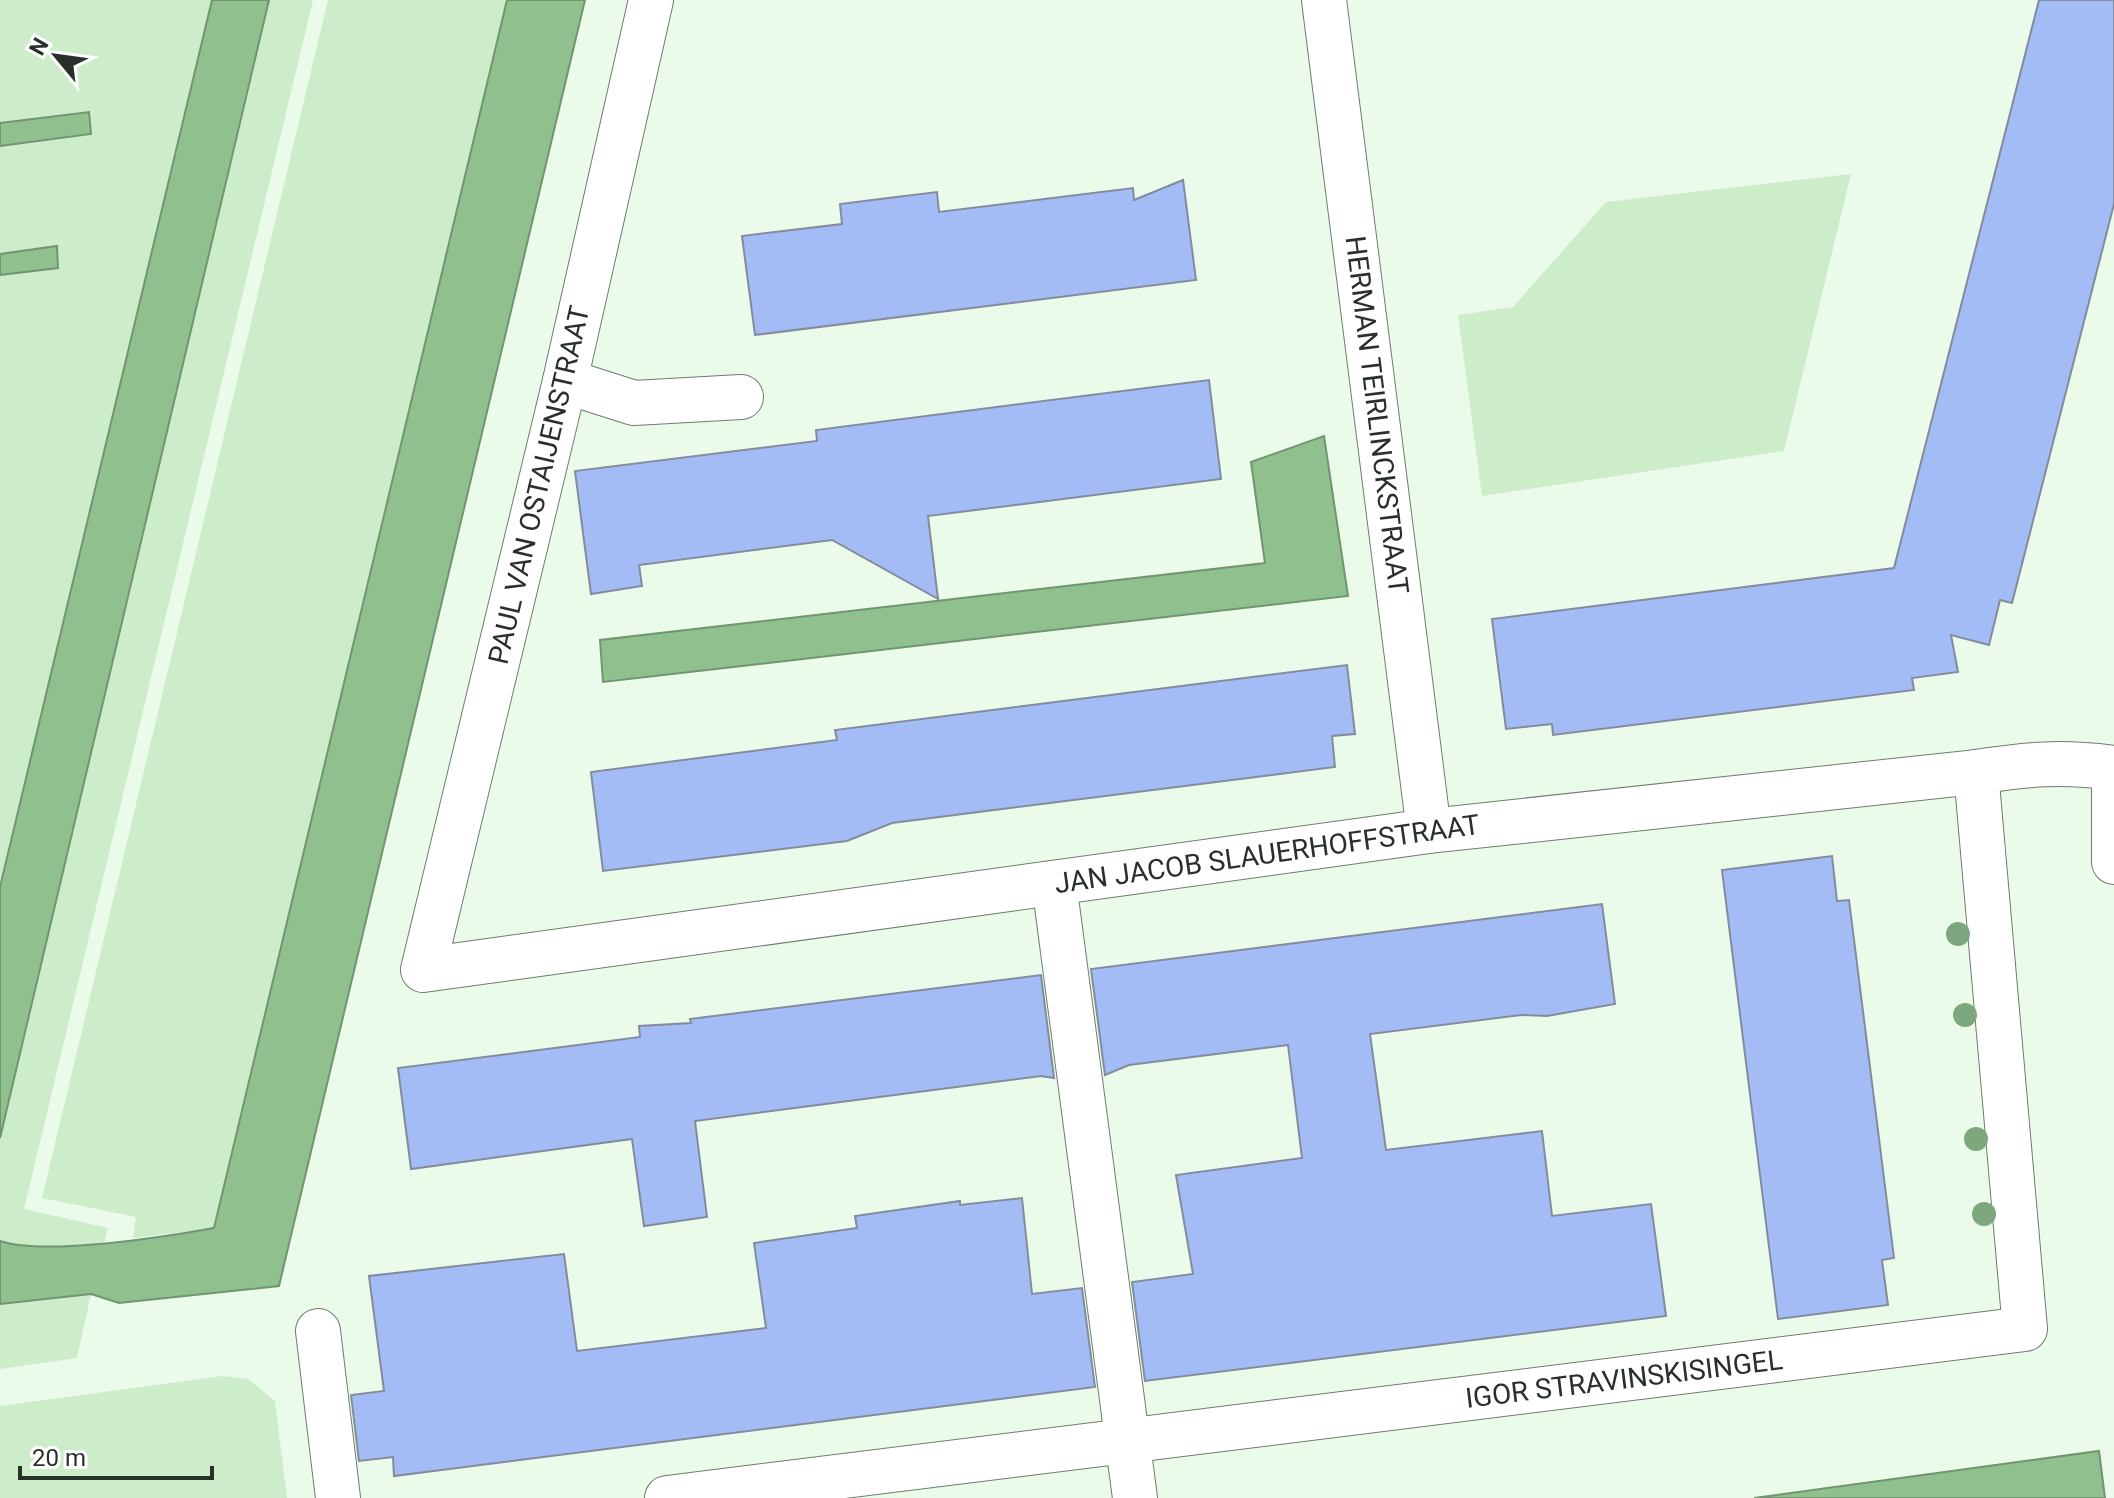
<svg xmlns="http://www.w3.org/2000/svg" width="2114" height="1498" viewBox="0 0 2114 1498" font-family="Roboto,sans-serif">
	<rect width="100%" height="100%" fill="#ebfbea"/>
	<g fill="#ccecca">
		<path d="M0,0H212L0,887V275L58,268L56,246L0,254V146L91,133L89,113L0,123Z"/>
		<path d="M269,0H313L24,1209L108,1228L104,1243C70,1245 32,1252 0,1241V1138Z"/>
		<path d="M328,0H507L214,1228L133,1238L136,1217L42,1198Z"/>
		<path d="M1851,174L1784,451L1482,496L1458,315L1513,307L1606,202Z"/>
		<path d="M91,1294L77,1358L0,1369V1304Z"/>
		<path d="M222,1376L248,1379L275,1401L287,1498H0V1406Z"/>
	</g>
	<g fill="#90c08e" stroke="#719570" stroke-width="2">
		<path d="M212,0H269L0,1138V887Z"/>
		<path d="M507,0H585L279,1286L119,1303L91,1294L0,1304V1241C46,1256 164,1237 214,1228Z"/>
		<path d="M89,112L91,134L0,146V123Z"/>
		<path d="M57,246L58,268L0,275V254Z"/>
		<path d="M1324,436L1348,596L603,682L600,640L1265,563L1251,462Z"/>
		<path d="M2099,1451L2105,1498H1754Z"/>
	</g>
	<g fill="#a3bcf6" stroke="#838b9d" stroke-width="2">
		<path d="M2039,0H2114V204L2012,603L2000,600L1989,645L1951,635L1958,672L1912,678L1914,690L1553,735L1552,724L1506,729L1492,619L1894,568Z"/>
		<path d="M1183,180L1196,280L755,335L742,236L842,224L840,204L888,198L937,192L939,212L1133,188L1134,200Z"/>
		<path d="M1209,380L1221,479L928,516L938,599L832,540L639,565L642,586L591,594L575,471L817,441L816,430Z"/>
		<path d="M1347,665L1355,734L1332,736L1335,767L892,823L847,841L603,871L591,772L837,740L835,730Z"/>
		<path d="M1832,856L1837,901L1849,900L1894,1258L1882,1260L1888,1305L1778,1319L1722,870Z"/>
		<path d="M1602,904L1615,1004L1547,1016L1521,1015L1370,1034L1386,1150L1542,1131L1552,1216L1651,1204L1666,1316L1145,1381L1132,1282L1193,1274L1176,1175L1302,1158L1288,1045L1129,1065L1105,1075L1091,969Z"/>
		<path d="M1041,975L1054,1078L1041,1076L695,1121L707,1217L644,1226L632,1139L411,1169L398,1068L640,1037L639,1026L691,1023L690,1019Z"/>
		<path d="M1022,1198L1032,1294L1082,1288L1095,1387L394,1476L393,1457L359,1461L351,1395L384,1391L369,1276L564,1254L577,1351L766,1328L754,1243L857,1228L855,1216L960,1201V1205Z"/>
	</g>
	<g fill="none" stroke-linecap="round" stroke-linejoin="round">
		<defs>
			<g id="street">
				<path d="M651,0L565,381L423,970L1429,831L1976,772C2029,764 2061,761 2114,768"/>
				<path d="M1324,0L1429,831"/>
				<path d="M565,381L634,403L741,397"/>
				<path d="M1054,883L1135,1498"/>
				<path d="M318,1331L338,1498"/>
				<path d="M667,1498L2025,1329L1976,772"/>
			</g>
			<path id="secondary" d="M2114,786V862"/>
		</defs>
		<use href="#street" stroke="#6e7d6d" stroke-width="46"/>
		<use href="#secondary" stroke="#6e7d6d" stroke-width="46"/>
		<use href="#street" stroke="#fff" stroke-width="44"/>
		<use href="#secondary" stroke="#fff" stroke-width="44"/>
	</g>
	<g fill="#7da87e">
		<circle cx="1958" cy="934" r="12"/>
		<circle cx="1965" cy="1015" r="12"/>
		<circle cx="1976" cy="1139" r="12"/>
		<circle cx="1984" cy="1214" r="12"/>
	</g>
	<g text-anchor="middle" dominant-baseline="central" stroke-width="7" stroke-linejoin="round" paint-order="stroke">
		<g font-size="28" fill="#293029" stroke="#fff">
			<text transform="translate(1377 415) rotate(83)">HERMAN TEIRLINCKSTRAAT</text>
			<text transform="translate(539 485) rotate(-77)">PAUL VAN OSTAIJENSTRAAT</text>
			<text transform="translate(1267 854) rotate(-8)">JAN JACOB SLAUERHOFFSTRAAT</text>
			<text transform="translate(1624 1379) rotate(-7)">IGOR STRAVINSKISINGEL</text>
		</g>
	</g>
	<g transform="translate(56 56) rotate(299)" stroke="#ffffff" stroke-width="6" paint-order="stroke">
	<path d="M0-6L14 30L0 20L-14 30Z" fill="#293029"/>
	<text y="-12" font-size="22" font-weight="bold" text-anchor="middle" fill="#293029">N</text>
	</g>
	<path d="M20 1466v12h192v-12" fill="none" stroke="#293029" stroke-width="4"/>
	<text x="32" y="1466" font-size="24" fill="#293029" stroke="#ffffff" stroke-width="6" paint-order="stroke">20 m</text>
</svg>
